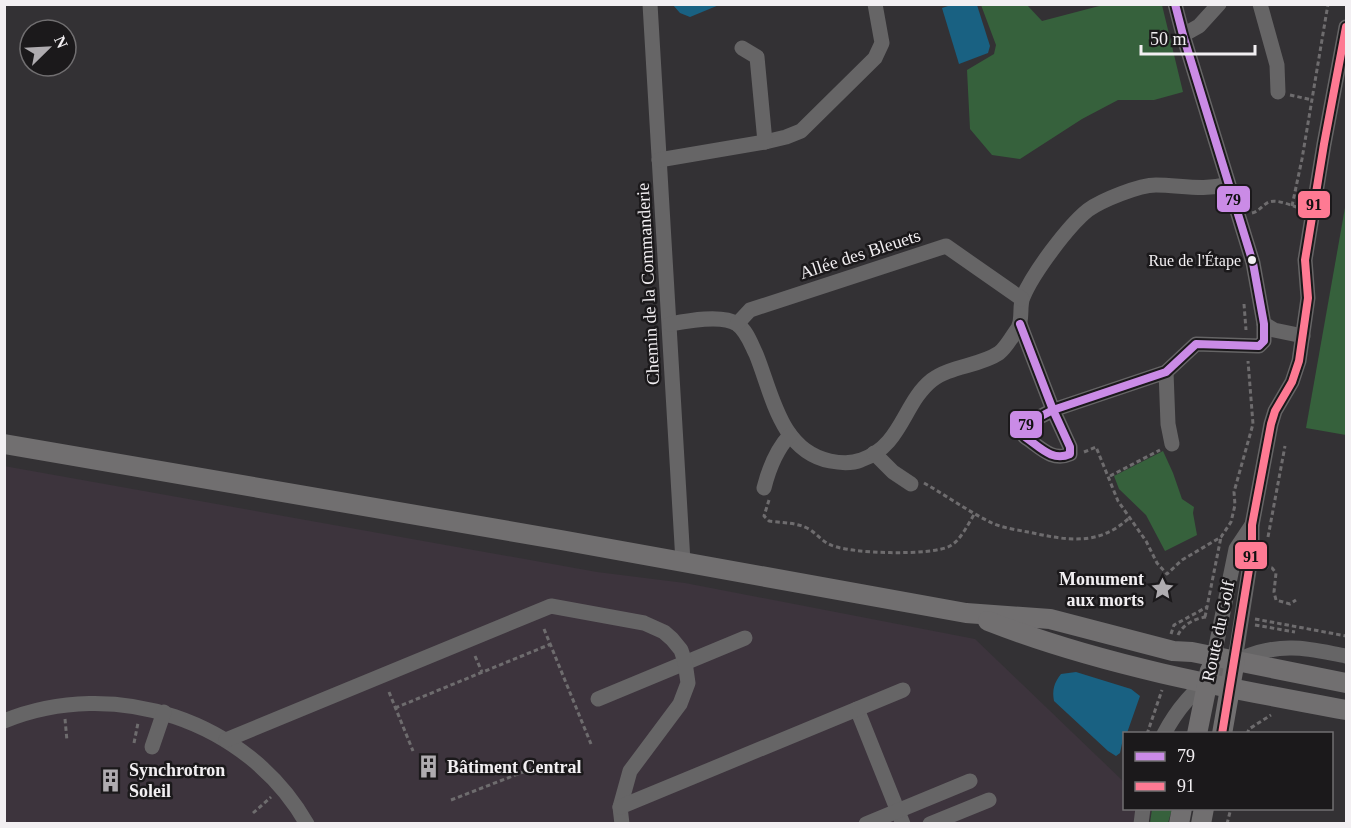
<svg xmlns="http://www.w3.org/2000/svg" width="1351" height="828" viewBox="0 0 1351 828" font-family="'Times New Roman',serif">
	<rect width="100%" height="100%" fill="#333134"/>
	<path fill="#3d343d" d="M4,466L597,572L685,583L975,639L1124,782V808L1152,809L1148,824L5,823Z"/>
	<g fill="#36613c">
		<path d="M981,5H1027L1042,21L1103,5H1162L1183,92L1154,100H1118L1082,119L1020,159L992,155L970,129L967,70L994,54L996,45Z"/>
		<path d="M1346,202V435L1306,428Z"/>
		<path d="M1163,451L1173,473L1182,499L1194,507L1193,513L1197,535L1165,551L1146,515L1119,489L1114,476Z"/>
		<path d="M1152,809H1172L1168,823H1150Z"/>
	</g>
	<g fill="#196182">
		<path d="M673,5V4L719,5L690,17L680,13Z"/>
		<path d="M951,5H977L990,46L988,53L959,64L942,8Z"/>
		<path d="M1076,672L1131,689L1140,696L1127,733L1124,734L1120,753L1116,756L1108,751L1054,701C1052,690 1054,683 1061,674Z"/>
	</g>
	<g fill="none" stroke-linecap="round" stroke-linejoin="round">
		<g stroke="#6e6c6e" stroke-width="3" stroke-dasharray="4.5 3" stroke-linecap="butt">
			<path d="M1290,95L1312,100"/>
			<path d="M1292,206L1302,159L1328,4"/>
			<path d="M1252,213C1260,211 1262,205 1269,202C1278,199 1292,206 1300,208"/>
			<path d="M1244,304L1246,330"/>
			<path d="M1084,452L1096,447L1118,501L1146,541L1157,563L1167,574L1182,560L1221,537L1231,522L1235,505L1234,492L1253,424L1248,361"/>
			<path d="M1110,476L1160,450"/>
			<path d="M924,483C947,496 969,512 992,523C1003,528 1017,530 1028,532C1065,540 1098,547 1129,518"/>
			<path d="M769,500L764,516L769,521C783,523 795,522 809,529C817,534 823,542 831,545C850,554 932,556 950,546C961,540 968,524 975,513"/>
			<path d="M1268,537L1285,446"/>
			<path d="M1264,566L1272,568L1276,573L1274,592L1276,600L1290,604L1296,600"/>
			<path d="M1205,617L1221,537"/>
			<path d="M1255,619L1346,636"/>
			<path d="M1255,625L1295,632"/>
			<path d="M544,629L591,744"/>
			<path d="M1171,634L1174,625L1207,607"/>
			<path d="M1178,635C1183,624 1196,618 1207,617"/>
			<path d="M475,656L482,672"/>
			<path d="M389,692L413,751"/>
			<path d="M395,708L551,644"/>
			<path d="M65,719L67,741"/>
			<path d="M1147,734L1162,690"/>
			<path d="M1247,734L1249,729L1271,715"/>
			<path d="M134,743L138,723"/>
			<path d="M451,800L536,767"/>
			<path d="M253,813L271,797"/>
			<path d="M1227,824L1231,808"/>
		</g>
		<g stroke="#666566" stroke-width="15">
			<path d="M650,4L683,562"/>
			<path d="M1260,4L1277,65L1278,92"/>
			<path d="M1183,35L1199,26L1219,4"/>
			<path d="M765,142L786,137L801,131L875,58L882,43L875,4"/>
			<path d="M659,160L765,142L757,57L742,48"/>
			<path d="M670,324C686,321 722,314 737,324C747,331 751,344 756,354C772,393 780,451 830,461C840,463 851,464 861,460C902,446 903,403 932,380C950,366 980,366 999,353C1006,348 1013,335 1018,328C1023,319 1019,306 1023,297C1033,273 1068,226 1088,210C1102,200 1139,185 1156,185C1180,185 1204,191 1228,184"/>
			<path d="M737,324L750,310L946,246L1022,299"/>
			<path d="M1020,324L1053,410L1070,447V454C1052,462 1040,447 1025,437L1026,424L1053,410L1166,372L1196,344L1259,346L1264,341V324L1253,263L1183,35L1175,4"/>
			<path d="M1264,324L1274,330L1303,336"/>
			<path d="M1166,372L1168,424L1172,444"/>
			<path d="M874,453L893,472L911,484"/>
			<path d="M764,488C769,468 776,450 790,435"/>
			<path d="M1214,656L1236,549L1252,525"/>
			<path d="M1235,660L1252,551V525L1271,424L1275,411L1292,382L1299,361L1308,298L1305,260L1324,144L1346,27"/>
			<path d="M598,699L745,638"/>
			<path d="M857,709L903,824"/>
			<path d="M4,721C114,676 248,720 307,824"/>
			<path d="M1164,734C1188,688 1237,647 1292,648C1310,648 1329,653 1346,656"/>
			<path d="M226,740L551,606L644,623L664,632L672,639L681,650L685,662L688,683L680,704L630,771L620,807L622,824"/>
			<path d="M152,747L164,712"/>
			<path d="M620,807L903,690"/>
			<path d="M866,824L970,781"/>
			<path d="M930,824L989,800"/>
			<path d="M1141,824L1143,808"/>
		</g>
		<g stroke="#716f70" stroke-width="20">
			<path d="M4,444L561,540L966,613L1050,619L1173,651L1192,652L1346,683"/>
			<path d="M988,621C1103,666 1226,688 1346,710"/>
			<path d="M1197,734L1210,670"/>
			<path d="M1222,734L1235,660"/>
			<path d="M1179,824L1182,808"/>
			<path d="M1201,824L1204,808"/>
		</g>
		<defs>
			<path id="bus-1" d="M1020,324L1053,410L1070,447V454C1052,462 1040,447 1025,437L1026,424L1053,410L1166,372L1196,344L1259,346L1264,341V324L1253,263L1183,35L1175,4"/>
			<path id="bus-2" d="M1222,734L1252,551V525L1271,424L1275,411L1292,382L1299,361L1308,298L1305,260L1324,144L1346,27"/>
		</defs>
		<use href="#bus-1" stroke="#1b191b" stroke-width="12"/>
		<use href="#bus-2" stroke="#1b191b" stroke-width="12"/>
		<use href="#bus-1" stroke="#ca8be6" stroke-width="8"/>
		<use href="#bus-2" stroke="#fe7a93" stroke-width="8"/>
	</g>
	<defs>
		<symbol id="sight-bare" viewBox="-9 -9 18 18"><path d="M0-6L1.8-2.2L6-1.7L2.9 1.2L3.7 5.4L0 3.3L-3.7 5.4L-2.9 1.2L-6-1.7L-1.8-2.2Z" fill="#afacb0" stroke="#1b191b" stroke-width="2.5" paint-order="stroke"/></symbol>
		<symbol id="building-bare" viewBox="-9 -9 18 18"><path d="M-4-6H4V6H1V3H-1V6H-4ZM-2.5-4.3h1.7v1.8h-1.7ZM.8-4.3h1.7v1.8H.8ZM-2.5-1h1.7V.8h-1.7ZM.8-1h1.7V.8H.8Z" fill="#afacb0" stroke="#1b191b" stroke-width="2.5" paint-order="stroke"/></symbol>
	</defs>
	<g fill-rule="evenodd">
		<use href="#sight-bare" x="1146" y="572" width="33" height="33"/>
		<use href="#building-bare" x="412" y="750" width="33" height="33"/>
		<use href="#building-bare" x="94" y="764" width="33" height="33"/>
	</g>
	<circle fill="#f2eff2" stroke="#1b191b" stroke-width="2" cx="1252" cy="260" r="5"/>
	<g text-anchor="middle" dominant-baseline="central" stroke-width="5" stroke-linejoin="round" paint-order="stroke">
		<g font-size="16" fill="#f2eff2" stroke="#1b191b" text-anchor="end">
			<text x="1241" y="260">Rue de l'Étape</text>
		</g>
		<g font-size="18" fill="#f2eff2" stroke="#1b191b">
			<text transform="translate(860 254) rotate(-18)">Allée des Bleuets</text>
			<text transform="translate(648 284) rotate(-93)">Chemin de la Commanderie</text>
			<text transform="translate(1218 631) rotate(-78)">Route du Golf</text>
		</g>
		<g font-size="18" font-weight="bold" fill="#f2eff2" stroke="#1b191b" text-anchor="start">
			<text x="1144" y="579" text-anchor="end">Monument<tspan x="1144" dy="21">aux morts</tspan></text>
			<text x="447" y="767">Bâtiment Central</text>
			<text x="129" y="770">Synchrotron<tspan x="129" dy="21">Soleil</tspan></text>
		</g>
	</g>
	<g stroke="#1b191b" stroke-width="2">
		<rect x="1216" y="185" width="35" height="28" rx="6" fill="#ca8be6"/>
		<rect x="1297" y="190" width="34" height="29" rx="6" fill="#fe7a93"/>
		<rect x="1009" y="410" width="34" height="29" rx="6" fill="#ca8be6"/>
		<rect x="1234" y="541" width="34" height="29" rx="6" fill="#fe7a93"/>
	</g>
	<g font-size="16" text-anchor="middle" font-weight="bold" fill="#111">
		<text x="1233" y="205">79</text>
		<text x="1314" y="210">91</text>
		<text x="1026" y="430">79</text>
		<text x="1251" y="562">91</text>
	</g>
	<rect width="1351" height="828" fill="none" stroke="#f2eff2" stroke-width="12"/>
	<rect x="1123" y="732" width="210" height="78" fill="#1b191b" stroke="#716f71" stroke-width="1.5"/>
	<rect x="1135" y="752" width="30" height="9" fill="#ca8be6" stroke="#716f71" stroke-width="1.5"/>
	<text x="1177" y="762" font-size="18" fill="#f2eff2">79</text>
	<rect x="1135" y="782" width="30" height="9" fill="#fe7a93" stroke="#716f71" stroke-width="1.5"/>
	<text x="1177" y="792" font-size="18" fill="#f2eff2">91</text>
	<g transform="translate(48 48) rotate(66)"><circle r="28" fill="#1b191b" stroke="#716f71" stroke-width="1.5"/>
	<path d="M0-4.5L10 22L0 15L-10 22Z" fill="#afacb0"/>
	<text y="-9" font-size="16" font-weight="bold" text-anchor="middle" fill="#f2eff2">N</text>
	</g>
	<path d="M1141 45v9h114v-9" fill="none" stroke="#f2eff2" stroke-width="3"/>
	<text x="1150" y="45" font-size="18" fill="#f2eff2" stroke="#1b191b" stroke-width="4.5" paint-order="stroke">50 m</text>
</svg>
